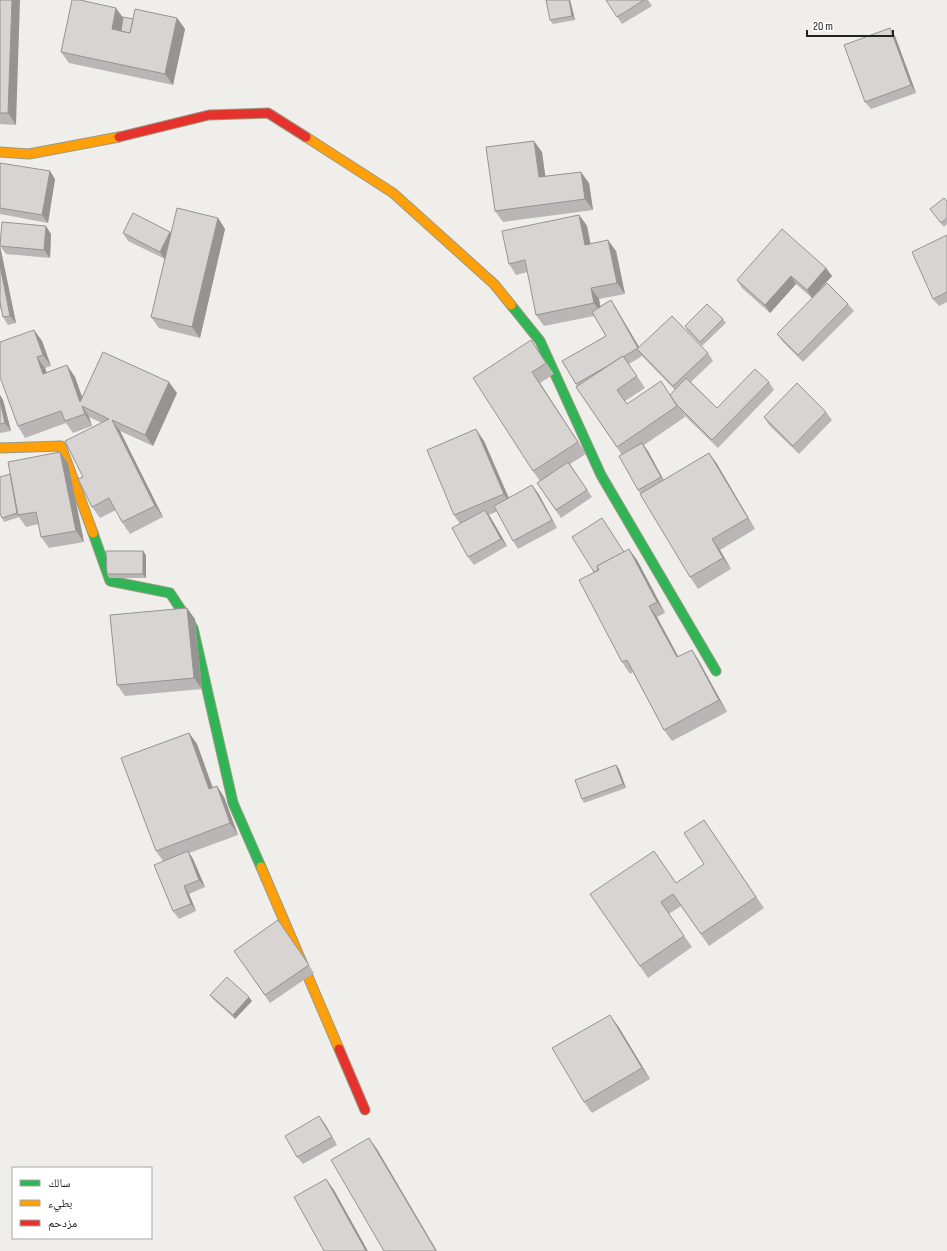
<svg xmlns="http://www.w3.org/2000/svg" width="947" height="1251" viewBox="0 0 947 1251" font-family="'Sofia Sans Condensed','Noto Naskh Arabic',sans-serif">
	<rect width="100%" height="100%" fill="#f0eeeb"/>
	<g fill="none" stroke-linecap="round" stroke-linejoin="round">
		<defs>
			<g id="fast">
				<path d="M511,305L540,341L601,475L716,671"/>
				<path d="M93,533L110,581L170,593L193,628L233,803L261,867"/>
			</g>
			<g id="slow">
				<path d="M306,137L393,193L494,284L511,305"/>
				<path d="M0,152L29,154L119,137"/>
				<path d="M0,448L61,446L93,533"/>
				<path d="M261,867L339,1049"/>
			</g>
			<g id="jam">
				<path d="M119,137L209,115L268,113L306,137"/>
				<path d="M339,1049L365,1110"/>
			</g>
		</defs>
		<use href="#fast" stroke="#999a82" stroke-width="11"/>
		<use href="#slow" stroke="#999a82" stroke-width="11"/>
		<use href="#jam" stroke="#999a82" stroke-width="11"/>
		<use href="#fast" stroke="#30b455" stroke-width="9"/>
		<use href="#slow" stroke="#ff9f0a" stroke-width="9"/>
		<use href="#jam" stroke="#e5322d" stroke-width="9"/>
	</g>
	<g fill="#b9b6b5" fill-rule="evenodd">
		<path d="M0,0L16,125L0,124Z"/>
		<path d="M570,0L575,20L553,24L550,20Z"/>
		<path d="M606,0H648L652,6L622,24Z"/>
		<path d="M123,18L133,19L177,18L185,29L173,85L69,63L61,52Z"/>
		<path d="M890,28L895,36L916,93L871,109L865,102Z"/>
		<path d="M542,152L545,176L589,183L593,210L503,222L495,211Z"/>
		<path d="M0,163L55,179L48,223L0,214Z"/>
		<path d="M947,201V224L944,227L930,209Z"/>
		<path d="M579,215L587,226L590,244L616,251L625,294L599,299L600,306L611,300L616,308L639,348L708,353L713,361L691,382L717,408L769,382L774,390L718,448L682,413L685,417L644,445L648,451L664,480L709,453L717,464L755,529L720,550L731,569L698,589L690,577L638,490L622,455L576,387L577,386L562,361L606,336L594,316L544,326L536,315L528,272L516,275L509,264ZM642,356L675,390L670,395L627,404L625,401L645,388L629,364Z"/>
		<path d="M218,218L225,229L200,338L159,328L151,317L165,259L128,241L123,233L170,232L171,233Z"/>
		<path d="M51,234L50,258L6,254L0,246Z"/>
		<path d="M947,235V302L939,306L933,299Z"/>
		<path d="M0,246L16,323L8,325L3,317L1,308L0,309Z"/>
		<path d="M826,268L832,276L812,298L796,284L770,313L742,288L737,280Z"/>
		<path d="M848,304L854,311L803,362L783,342L777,334Z"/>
		<path d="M723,319L726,323L702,346L687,330L685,326Z"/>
		<path d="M34,330L42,341L51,366L45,368L47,373L75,377L82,398L177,393L153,446L120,431L163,517L130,534L122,522L116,510L100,518L92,507L83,477L102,423L89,417L92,426L73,433L66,423L25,438L18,426Z"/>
		<path d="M531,340L554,374L540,383L586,454L570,464L592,497L561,518L537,483L540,481L533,471Z"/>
		<path d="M0,395L3,400L11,431L0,433Z"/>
		<path d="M826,412L832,420L799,454L769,425L764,417Z"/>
		<path d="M484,441L509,498L538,493L557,528L518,549L513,541L498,511L489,515L507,546L474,565L468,557L460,524L454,515Z"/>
		<path d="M60,452L68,463L84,542L49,548L41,537L39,524L26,527L19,517L4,522L2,518L10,474Z"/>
		<path d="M602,518L624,552L637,560L665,613L657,617L678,657L692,650L699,661L727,712L672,741L664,730L633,672L630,674L622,662L594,572Z"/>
		<path d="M146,555V578H109L107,574Z"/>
		<path d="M195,619L202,689L125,696L117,685Z"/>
		<path d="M189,733L197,744L213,788L217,786L224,797L238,835L189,853L193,859L205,887L189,894L196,911L179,919L173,911L163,861L156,851Z"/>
		<path d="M616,765L619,769L626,788L584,803L582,799Z"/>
		<path d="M704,820L764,908L709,946L681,906L669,914L692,947L648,978L590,894L676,883L704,864Z"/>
		<path d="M278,920L314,973L270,1003L234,951Z"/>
		<path d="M210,995L252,1001L235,1019L213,999Z"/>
		<path d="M618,1026L650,1079L592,1113L584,1102Z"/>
		<path d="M325,1124L337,1145L303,1164L297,1157Z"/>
	</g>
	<g fill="#969493">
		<path d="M12,0H20L16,125L8,113Z"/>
		<path d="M569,0H570L575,20L572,16Z"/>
		<path d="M116,8L124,19L120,40L112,29Z"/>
		<path d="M177,18L185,29L173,85L165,74Z"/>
		<path d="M890,28L895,36L916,93L911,85Z"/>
		<path d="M534,141L542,152L547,188L539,177Z"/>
		<path d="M50,171L55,179L48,223L42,215Z"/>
		<path d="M581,172L589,183L593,210L585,199Z"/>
		<path d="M579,215L587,226L593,256L585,245Z"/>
		<path d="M218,218L225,229L200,338L192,327Z"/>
		<path d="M46,226L51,234L50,258L44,250Z"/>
		<path d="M170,232L176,239L165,260L160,252Z"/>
		<path d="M608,240L616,251L625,294L617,283Z"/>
		<path d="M0,246L16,323L10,316L0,265Z"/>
		<path d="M826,268L832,276L812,298L807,290Z"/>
		<path d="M791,276L796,284L770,313L765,305Z"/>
		<path d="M591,288L599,299L602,315L594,303Z"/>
		<path d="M611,300L616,308L644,355L638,348Z"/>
		<path d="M34,330L42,341L51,366L43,355Z"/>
		<path d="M37,357L45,368L51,385L43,374Z"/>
		<path d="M67,365L75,377L86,408L80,402Z"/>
		<path d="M532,372L540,383L586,454L578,442Z"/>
		<path d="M169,382L177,393L153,446L145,435Z"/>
		<path d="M0,395L3,400L11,431L5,423L0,401Z"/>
		<path d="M82,406L89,417L92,426L85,414Z"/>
		<path d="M112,420L120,431L163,517L155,506Z"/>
		<path d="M476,429L484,441L512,506L504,494Z"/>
		<path d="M642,443L648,451L666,485L661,477Z"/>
		<path d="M60,452L68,463L84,542L76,531Z"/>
		<path d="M709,453L717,464L755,529L748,518Z"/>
		<path d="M532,485L538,493L557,528L552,520Z"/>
		<path d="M485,510L491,518L507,546L501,539Z"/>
		<path d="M712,539L720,550L731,569L723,558Z"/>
		<path d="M629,549L637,560L665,613L657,602Z"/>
		<path d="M143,551L146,555V578L143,574Z"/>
		<path d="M649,606L657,617L685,669L677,657Z"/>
		<path d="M187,608L195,619L202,689L194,678Z"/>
		<path d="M692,650L699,661L727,712L719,700Z"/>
		<path d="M189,733L197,744L217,800L209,789Z"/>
		<path d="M616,765L619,769L626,788L623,784Z"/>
		<path d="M217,786L224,797L238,835L230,823Z"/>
		<path d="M188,851L193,859L205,887L199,880Z"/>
		<path d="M184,886L189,894L196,911L191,904Z"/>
		<path d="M249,997L252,1001L235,1019L233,1015Z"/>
		<path d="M610,1015L618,1026L650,1079L642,1068Z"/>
		<path d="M319,1116L325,1124L337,1145L332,1137Z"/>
		<path d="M369,1138L377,1149L437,1251H436Z"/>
		<path d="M326,1179L334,1190L368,1251H366Z"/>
	</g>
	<g fill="#d7d4d2" stroke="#969493">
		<path d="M0,0H12L8,113H0Z"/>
		<path d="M72,0H80L116,8L112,29L130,33L135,9L177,18L165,74L61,52Z"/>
		<path d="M546,0H569L572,16L550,20Z"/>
		<path d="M606,0H644L617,17Z"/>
		<path d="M123,17L133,19L130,33L121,31Z"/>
		<path d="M890,28L911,85L865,102L844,45Z"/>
		<path d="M534,141L539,177L581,172L585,199L495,211L486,147Z"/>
		<path d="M0,163L50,171L42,215L0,208Z"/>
		<path d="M944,198L947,201V218L941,223L930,209Z"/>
		<path d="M177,208L218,218L192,327L151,317Z"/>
		<path d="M133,213L170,232L160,252L123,233Z"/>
		<path d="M579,215L585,245L608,240L617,283L591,288L594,303L536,315L525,260L509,264L502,231Z"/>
		<path d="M2,222L46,226L44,250L0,246Z"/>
		<path d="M782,229L826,268L807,290L791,276L765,305L737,280Z"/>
		<path d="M947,235V292L933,299L912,252Z"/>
		<path d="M0,265L10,316L3,317L0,302Z"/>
		<path d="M827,283L848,304L798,355L777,334Z"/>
		<path d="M611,300L638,348L623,357V356L609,365L576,384L562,361L606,336L592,312Z"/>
		<path d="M707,304L723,319L700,342L685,326Z"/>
		<path d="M672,316L708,353L673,386L637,349Z"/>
		<path d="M34,330L43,355L37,357L43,374L67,365L80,402L103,352L169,382L145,435L112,420L155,506L122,522L109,498L92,507L78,479L83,477L65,441L109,419L82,406L85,414L65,421L61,411L18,426L0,377V342Z"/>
		<path d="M531,340L546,363L532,372L578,442L533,471L473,378Z"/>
		<path d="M623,356L637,376L617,390L627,404L661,381L677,406L617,447L576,387Z"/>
		<path d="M755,369L769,382L712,440L677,405L670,395L686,378L717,408Z"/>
		<path d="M797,383L826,412L793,446L764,417Z"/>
		<path d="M0,401L5,423L0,424Z"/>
		<path d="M476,429L504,494L454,515L427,450Z"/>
		<path d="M642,443L661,477L638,490L619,456Z"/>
		<path d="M60,452L76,531L41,537L36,512L18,515L8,462Z"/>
		<path d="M709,453L748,518L712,539L723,558L690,577L640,494Z"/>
		<path d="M568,462L587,490L556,510L537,483Z"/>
		<path d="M10,474L17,513L2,518L0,513V477Z"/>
		<path d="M532,485L552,520L513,541L494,506Z"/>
		<path d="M485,510L501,539L468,557L452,528Z"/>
		<path d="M602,518L624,552L597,566L598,570L594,572L572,537Z"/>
		<path d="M629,549L657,602L649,606L677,657L692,650L719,700L664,730L627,660L622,662L579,580L599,570L597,566Z"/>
		<path d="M106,551H143V574H107Z"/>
		<path d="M187,608L194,678L117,685L110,615Z"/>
		<path d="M189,733L209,789L217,786L230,823L156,851L121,758Z"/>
		<path d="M616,765L623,784L582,799L575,780Z"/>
		<path d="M704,820L756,897L701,934L673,894L661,902L684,936L640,966L590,894L654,851L676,883L704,864L684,833Z"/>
		<path d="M188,851L199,880L184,886L191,904L173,911L154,865Z"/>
		<path d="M278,920L309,965L265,995L234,951Z"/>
		<path d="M227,977L249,997L233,1015L210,995Z"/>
		<path d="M610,1015L642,1068L584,1102L552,1048Z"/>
		<path d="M319,1116L332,1137L297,1157L285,1136Z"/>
		<path d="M369,1138L436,1251H384L331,1160Z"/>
		<path d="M326,1179L366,1251H324L294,1197Z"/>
	</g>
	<rect x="12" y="1167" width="140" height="72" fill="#ffffff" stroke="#a7a7a7"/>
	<rect x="20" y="1180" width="20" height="6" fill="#30b455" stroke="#a7a7a7"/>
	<text x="48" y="1187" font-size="12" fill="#222222">سالك</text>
	<rect x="20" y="1200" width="20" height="6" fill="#ff9f0a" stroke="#a7a7a7"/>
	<text x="48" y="1207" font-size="12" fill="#222222">بطيء</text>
	<rect x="20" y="1220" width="20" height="6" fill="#e5322d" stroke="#a7a7a7"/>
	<text x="48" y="1227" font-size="12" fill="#222222">مزدحم</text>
	<path d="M807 30v6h86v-6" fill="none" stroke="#222222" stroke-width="2"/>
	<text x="813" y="30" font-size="12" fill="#222222" stroke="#ffffff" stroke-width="3" paint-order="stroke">20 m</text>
</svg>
